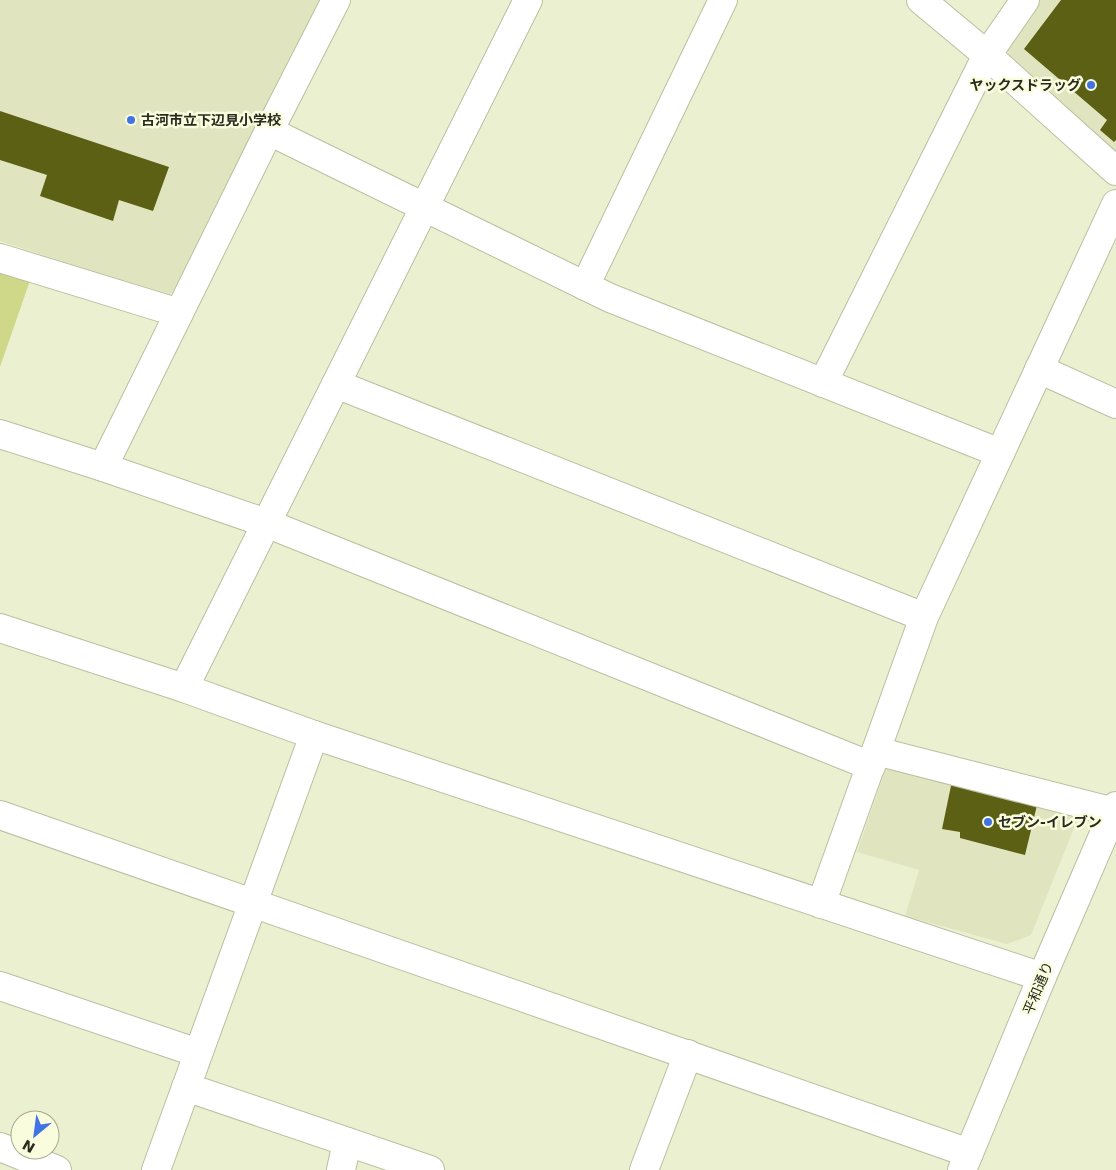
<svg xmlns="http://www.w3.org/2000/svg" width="1116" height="1170" viewBox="0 0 1116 1170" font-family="'DejaVu Sans','Noto Sans JP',sans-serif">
	<rect width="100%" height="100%" fill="#ebf0d0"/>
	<g fill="#e0e5bf">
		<path d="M0,0H323L175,289L168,296L0,241Z"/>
		<path d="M1041,0H1116V153L1009,65L1008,46Z"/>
		<path d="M887,765L1081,811L1031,935L1007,944L905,916L919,870L857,852Z"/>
	</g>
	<path fill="#cfd888" d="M0,258L34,269L0,367Z"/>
	<g fill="#5b6015">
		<path d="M1061,0H1116V140L1114,142L1100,130L1107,120L1024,49Z"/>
		<path d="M0,111L169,167L153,211L119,200L113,221L40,196L47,175L0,160Z"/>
		<path d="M952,781L1038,801L1025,855L960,838V832L942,829Z"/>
	</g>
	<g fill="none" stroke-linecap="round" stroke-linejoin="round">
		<defs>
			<g id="street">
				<path d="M921,0L987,55L1116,171"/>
				<path d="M269,131L610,298L1000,453"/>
				<path d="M0,258L179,313"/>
				<path d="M585,286L723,0"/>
				<path d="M1039,369L1116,404"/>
				<path d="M823,383L987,55L1025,0"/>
				<path d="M336,384L924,617"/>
				<path d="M0,434L103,467L266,523L871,766"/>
				<path d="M103,467L269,131L336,0"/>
				<path d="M876,751L1114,812"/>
				<path d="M0,815L969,1153"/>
				<path d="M821,904L924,617L1116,204"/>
				<path d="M0,986L198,1053"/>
				<path d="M186,1087L430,1170"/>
				<path d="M0,1147L57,1170"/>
				<path d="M341,1170L347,1142"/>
				<path d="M644,1170L688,1054"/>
			</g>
			<g id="secondary">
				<path d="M0,628L184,688L314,735L1042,977"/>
				<path d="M184,688L528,0"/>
				<path d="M156,1170L314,735"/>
				<path d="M962,1170L1042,977L1116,806"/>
			</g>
		</defs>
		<use href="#street" stroke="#bbbfa1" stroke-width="30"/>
		<use href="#secondary" stroke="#bbbfa1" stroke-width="30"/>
		<use href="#street" stroke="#fff" stroke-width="28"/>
		<use href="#secondary" stroke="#fff" stroke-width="28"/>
	</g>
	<g fill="#4173e4" stroke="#f9fdde" stroke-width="2">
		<circle cx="1091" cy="85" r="5"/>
		<circle cx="131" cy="120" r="5"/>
		<circle cx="988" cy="822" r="5"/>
	</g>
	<g text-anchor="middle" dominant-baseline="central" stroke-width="5" stroke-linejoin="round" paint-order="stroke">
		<g font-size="14" font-weight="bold" fill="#292b1f" stroke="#f9fdde" text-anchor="start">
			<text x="1081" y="85" text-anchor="end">ヤックスドラッグ</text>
			<text x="141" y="120">古河市立下辺見小学校</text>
			<text x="998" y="822">セブン-イレブン</text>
		</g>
		<g font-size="14" fill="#292b1f" stroke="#f9fdde">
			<text transform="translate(1038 988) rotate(-67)">平和通り</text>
		</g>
	</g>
	<g transform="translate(35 1135) rotate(209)"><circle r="24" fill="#f9fdde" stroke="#a6a992"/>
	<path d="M0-4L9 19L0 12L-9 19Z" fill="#4173e4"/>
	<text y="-8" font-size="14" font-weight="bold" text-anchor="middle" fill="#292b1f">N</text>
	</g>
</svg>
